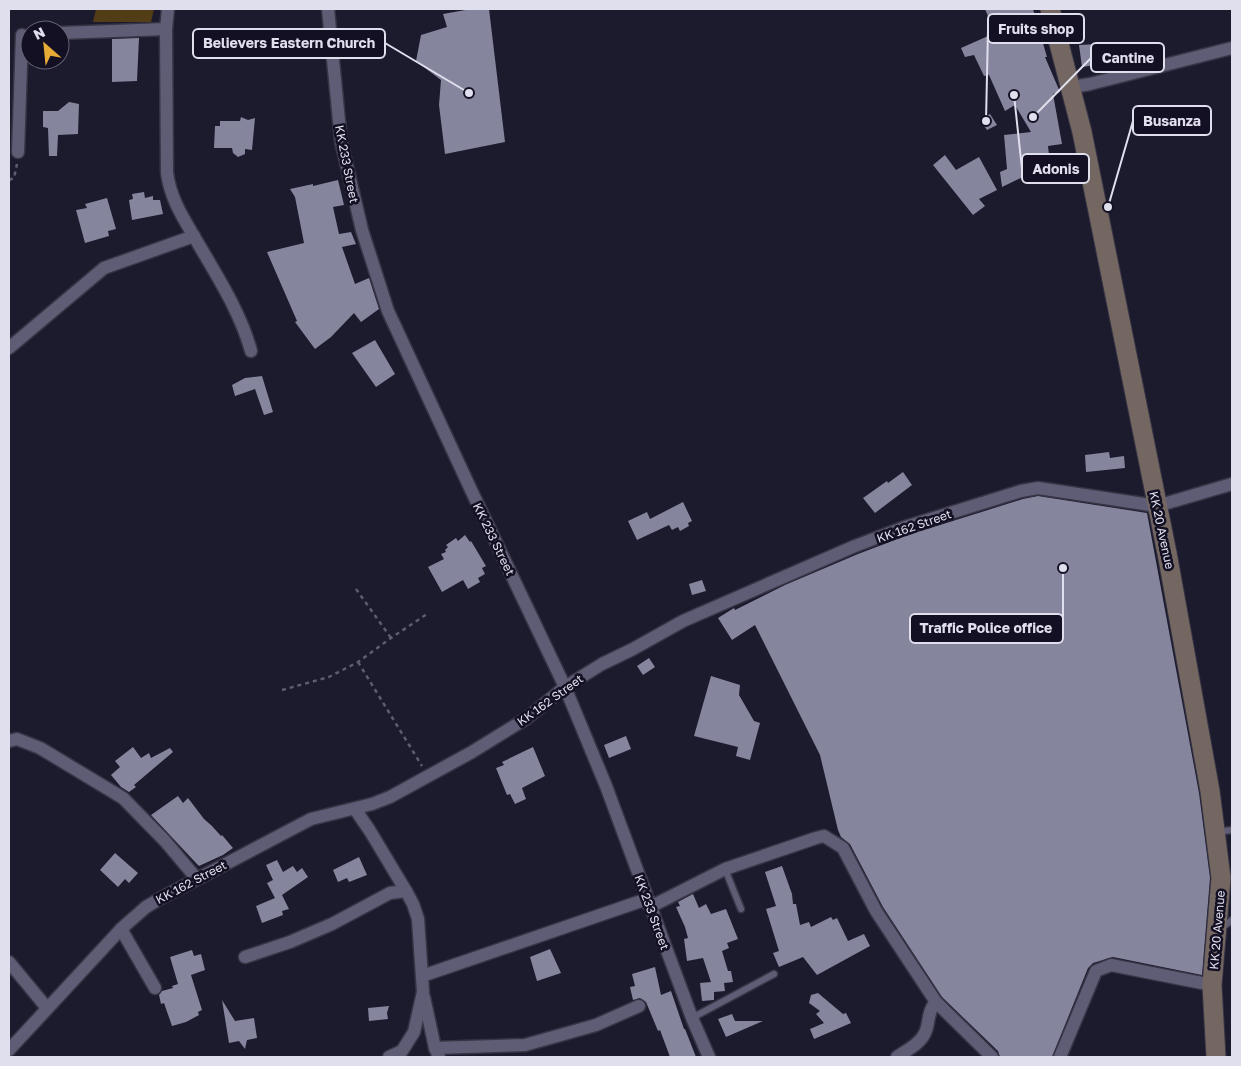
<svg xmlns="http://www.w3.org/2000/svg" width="1241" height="1066" viewBox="0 0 1241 1066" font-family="'Golos Text',sans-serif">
	<rect width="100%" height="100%" fill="#1c1a2d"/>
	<path fill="#523d16" d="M96,9H154L151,22H93Z"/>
	<g fill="#86859e">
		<path d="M471,9H489L505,142L445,154L439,105L441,80L416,61L421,35L447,27L443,14Z"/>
		<path d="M985,9H1033L1047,57H1045L1060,92L1053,94L1062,144L1048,146L1050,164L1002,187L1000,172L1007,169L1004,135L1031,132L1015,105L1005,111L989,75L984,76L974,55L965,57L961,48L995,33Z"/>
		<path d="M139,38L137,81L112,82V39Z"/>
		<path d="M1098,44L1116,49L1117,62L1082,67L1079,45Z"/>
		<path d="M69,102L79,104L78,134L58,135L57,156H49L48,128L43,127V111H58Z"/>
		<path d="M990,114L997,125L987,130L980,120Z"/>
		<path d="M241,117L248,120L255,118L252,150L245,149V154L238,157L233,153L232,148H214L215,126H220V121H240Z"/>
		<path d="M945,155L956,170L979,157L997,190L979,199L985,206L973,215L933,165Z"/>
		<path d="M338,180L344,205L333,207L339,234L351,232L356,244L342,247L355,284L369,278L379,309L361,322L354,313L331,337L315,349L295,322L297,321L267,252L304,243L295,197L290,189L313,184V186Z"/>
		<path d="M144,192L145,198L153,196V200H160L163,214L132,220L129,200L133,199L132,194Z"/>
		<path d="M107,198L116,229L108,231L109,236L85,243L76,210L87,208L85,204Z"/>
		<path d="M375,340L395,374L376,387L352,353Z"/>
		<path d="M262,376L273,412L264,415L255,389L235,396L232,385L245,378Z"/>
		<path d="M1109,452L1110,458L1124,456L1125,468L1086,472L1085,455Z"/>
		<path d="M903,472L912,485L875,513L863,498L887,481L888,483Z"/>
		<path d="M1038,496L1147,513L1199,793L1210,878L1202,975L1113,957L1093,963L1088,968L1052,1057H1000L998,1051L942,997L883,907L850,844L841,837L838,830L820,755L755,625L732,640L718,618L734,608L735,610L785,585L858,554L908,535L1023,499Z"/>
		<path d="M683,502L692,521L688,523L689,526L680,531L678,527L672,530L669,525L637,540L628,521L647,512L650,519Z"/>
		<path d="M465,535L470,542L471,541L486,566L482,568L485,574L478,578L480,582L468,589L463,580L442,592L428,567L444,559L441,554L446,552L445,550L448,547L446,545L456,538L458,541Z"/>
		<path d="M702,580L706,591L692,595L689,584Z"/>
		<path d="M649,658L655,667L643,675L637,666Z"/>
		<path d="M711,676L740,685L739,695L754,721L760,723L750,760L736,756L738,747L694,736Z"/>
		<path d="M626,736L631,749L609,758L604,745Z"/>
		<path d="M133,747L141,758L149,753L151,758L170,748L173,752L134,785L136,787L129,792L121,787L111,775L120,767L115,761Z"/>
		<path d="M533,747L545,776L522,788L526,799L515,804L510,794L507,795L496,768L504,765L502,762Z"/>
		<path d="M178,796L183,803L188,798L204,819L212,826L221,836L222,835L233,848L223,855L199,866L196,863L151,815Z"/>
		<path d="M115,853L138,873L129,883L125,879L118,887L100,870Z"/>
		<path d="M359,857L367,875L349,882L347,878L338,882L333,870Z"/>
		<path d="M277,860L283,872L293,866L297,872L302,868L308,877L282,895L289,909L282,911L283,915L262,923L256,906L275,898L267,883L273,880L266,865Z"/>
		<path d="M782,866L792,894L793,904H796L800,925L809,922L811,927L831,917L833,920L837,918L848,941L864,934L870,946L817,975L803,957L779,967L773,953L779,951L766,909L776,906L765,872Z"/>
		<path d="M693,894L699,908L706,904L711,914L726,909L738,939L727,943L729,948L722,951L728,971H731L733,982L724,983L725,991L714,992V1000L702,1001L700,983L711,982L703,958L687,961L684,939L688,938L685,927L676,907L680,906L678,902Z"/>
		<path d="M550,949L561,973L537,981L530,957Z"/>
		<path d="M192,950L194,956L201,954L205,970L191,975L202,1010L198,1012L199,1015L186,1022L172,1026L164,1003L161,1004L159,995L162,991L173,988L172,986L178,984L170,957Z"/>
		<path d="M655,967L661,995L671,991L684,1029H685L696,1057H670L660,1030L658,1031L646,1002L640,998L633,1000L630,987L635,986L632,974Z"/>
		<path d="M818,993L843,1014L846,1013L851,1023L814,1039L810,1029L824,1023L816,1014L820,1011L809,1003L811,995Z"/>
		<path d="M222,1000L235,1021L254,1018L257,1038L247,1040L245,1049L239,1041L229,1043Z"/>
		<path d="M389,1006L387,1013L388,1019L369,1021L368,1008Z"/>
		<path d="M732,1014L735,1021H763L726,1037L718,1019Z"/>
	</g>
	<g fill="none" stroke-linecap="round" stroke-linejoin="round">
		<defs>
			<g id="service">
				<path d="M1216,832L1232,830"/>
				<path d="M725,869L741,909"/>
				<path d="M1220,929L1232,920"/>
				<path d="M692,1018L774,974"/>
			</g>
			<g id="minor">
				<path d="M328,9L341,141L362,230L388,311L472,492L565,687L606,786L692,1018L709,1057"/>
				<path d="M166,29L167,172C170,200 186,222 199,245C219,279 241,314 251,351"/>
				<path d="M60,33L166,29L168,9"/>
				<path d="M1072,87L1090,84L1232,48"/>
				<path d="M18,152L22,35"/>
				<path d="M9,348L104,268L194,236"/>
				<path d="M9,741L17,739L40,748L123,798L165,841L197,879"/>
				<path d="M355,809L370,831L406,891L413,904L418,919L423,992L414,1032L402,1051L389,1057"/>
				<path d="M650,907L725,869L816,838L824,836L843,848L876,911L936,1002L992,1057"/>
				<path d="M121,929L155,988"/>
				<path d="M245,957L290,942L332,924L390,893L406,891"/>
				<path d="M9,962L47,1008"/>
				<path d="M422,976L647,899"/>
				<path d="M424,997L435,1048L439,1057"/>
				<path d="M435,1048L525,1045L596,1025L639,1006"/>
				<path d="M9,1050L121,929L146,907L161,898L311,819L372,804L390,797L472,752L527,718L565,687L602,664L633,649L683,621L855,546L905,527L1021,491L1038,488L1157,506L1232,484"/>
				<path d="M897,1057C907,1050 920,1044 925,1033C930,1022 927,1011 936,1002"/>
				<path d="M1060,1057L1096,971L1111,965L1212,985"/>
			</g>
			<path id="secondary" d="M1050,9L1082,132L1167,553L1210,791L1221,878L1212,985L1216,1057"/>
		</defs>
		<use href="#service" stroke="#373545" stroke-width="9"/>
		<use href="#minor" stroke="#373545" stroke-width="15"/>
		<use href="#secondary" stroke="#373545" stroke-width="21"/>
		<g stroke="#5e5c6e" stroke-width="2.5" stroke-dasharray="4 4" stroke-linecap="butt">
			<path d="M9,180L14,178L17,164"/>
			<path d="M356,589L391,638"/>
			<path d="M358,662L422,766"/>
			<path d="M282,690L329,677L358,662L391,638L427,614"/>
		</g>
		<use href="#service" stroke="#5f5d75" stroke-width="6"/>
		<use href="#minor" stroke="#5f5d75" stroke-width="12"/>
		<use href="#secondary" stroke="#746761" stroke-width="19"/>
	</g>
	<g text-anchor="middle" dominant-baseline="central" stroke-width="5" stroke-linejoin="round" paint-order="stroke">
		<g font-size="12" fill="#e0dfed" stroke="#131023">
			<text transform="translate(347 164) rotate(79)">KK 233 Street</text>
			<text transform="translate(914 526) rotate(-19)">KK 162 Street</text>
			<text transform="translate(1162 530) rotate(78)">KK 20 Avenue</text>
			<text transform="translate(494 539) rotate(64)">KK 233 Street</text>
			<text transform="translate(550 700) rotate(-36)">KK 162 Street</text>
			<text transform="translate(191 882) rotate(-28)">KK 162 Street</text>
			<text transform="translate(652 912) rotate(70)">KK 233 Street</text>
			<text transform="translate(1217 930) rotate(-85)">KK 20 Avenue</text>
		</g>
	</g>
	<path fill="none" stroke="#e0dfed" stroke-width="2" d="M986 121L988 29M469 93L385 43M1033 117L1091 58M1108 207L1133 121M1014 95L1022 169M1063 568L1063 628"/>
	<g fill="#e0dfed" stroke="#131023" stroke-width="2">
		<circle cx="986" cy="121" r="5"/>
		<circle cx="469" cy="93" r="5"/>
		<circle cx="1033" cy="117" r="5"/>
		<circle cx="1108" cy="207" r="5"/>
		<circle cx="1014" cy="95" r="5"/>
		<circle cx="1063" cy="568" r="5"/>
	</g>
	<g fill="#131023" stroke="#e0dfed" stroke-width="2">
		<rect x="988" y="14" width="96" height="29" rx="5"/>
		<rect x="193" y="29" width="192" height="29" rx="5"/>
		<rect x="1091" y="43" width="73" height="29" rx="5"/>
		<rect x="1133" y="106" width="78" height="29" rx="5"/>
		<rect x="1022" y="154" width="67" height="29" rx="5"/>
		<rect x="910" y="614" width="153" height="29" rx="5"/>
	</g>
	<g font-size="14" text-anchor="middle" font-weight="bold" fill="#e0dfed">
		<text x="1036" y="34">Fruits shop</text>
		<text x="289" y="48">Believers Eastern Church</text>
		<text x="1128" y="63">Cantine</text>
		<text x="1172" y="126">Busanza</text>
		<text x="1056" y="174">Adonis</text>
		<text x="986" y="633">Traffic Police office</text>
	</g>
	<rect width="1241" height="1066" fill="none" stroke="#e0dfed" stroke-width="20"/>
	<g transform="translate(45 45) rotate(333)"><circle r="24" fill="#131023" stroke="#656374"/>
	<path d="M0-4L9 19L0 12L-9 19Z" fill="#e7ac36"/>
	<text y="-8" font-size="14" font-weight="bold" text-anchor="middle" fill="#e0dfed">N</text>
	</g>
</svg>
